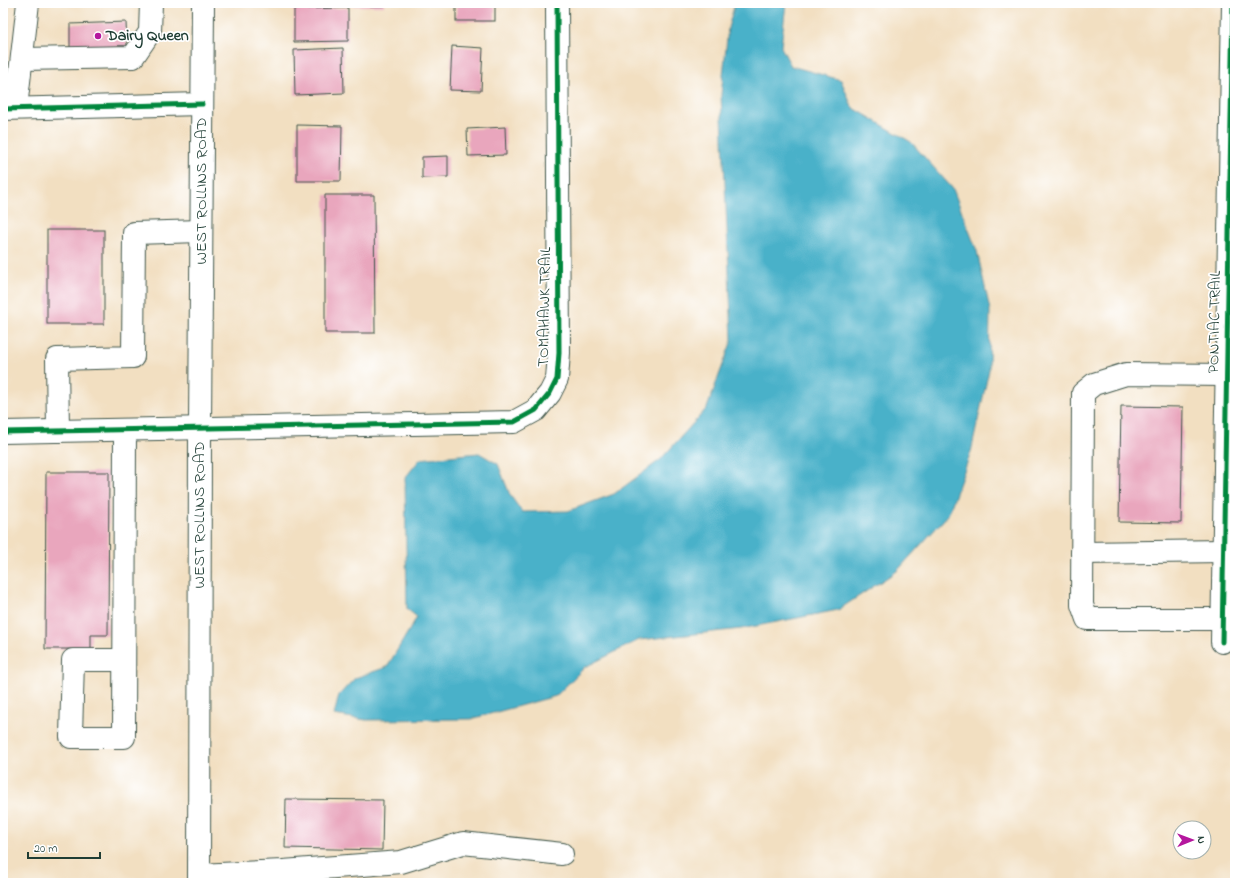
<svg xmlns="http://www.w3.org/2000/svg" width="1238" height="886" viewBox="0 0 1238 886" font-family="'Indie Flower',sans-serif">
	<rect width="100%" height="100%" fill="#fff"/>
	<filter id="ink" filterUnits="userSpaceOnUse"><feTurbulence type="fractalNoise" baseFrequency=".025" numOctaves="2"/><feDisplacementMap in="SourceGraphic" scale="8" xChannelSelector="R" yChannelSelector="G"/><feConvolveMatrix kernelMatrix="1 2 1 2 8 2 1 2 1" color-interpolation-filters="sRGB"/></filter>
	<filter id="wash" filterUnits="userSpaceOnUse"><feTurbulence type="fractalNoise" baseFrequency=".012" numOctaves="4" result="noise"/><feDisplacementMap in="SourceGraphic" scale="16" xChannelSelector="R" yChannelSelector="G"/><feGaussianBlur stdDeviation="0.9" result="paint"/><feColorMatrix in="noise" values="0 0 0 0 0 0 0 0 0 0 0 0 0 0 0 0 0 1.4 0 .05"/><feComposite in="paint" operator="in"/></filter>
	<g filter="url(#wash)">
		<rect width="100%" height="100%" fill="#f2dfc1"/>
		<path fill="#4ab1c9" stroke="#34777e" d="M735,3H786L781,47L791,66L841,80L852,107L911,142L953,189L977,251L990,310L989,370L971,452L948,515L897,571L838,610L741,629L639,640L585,667L556,696L471,719L366,720L334,715L339,695L355,678L387,667L417,617L407,609L405,478L420,459L479,453L498,464L510,495L522,512L568,511L614,494L660,460L707,408L732,340L721,95L728,28Z"/>
		<g id="blocks">
			<g fill="#e9a6bd">
				<rect x="321" y="3" width="63" height="3"/>
				<rect x="456" y="3" width="39" height="18"/>
				<path d="M348,8V41L294,42V9Z"/>
				<path d="M126,22L127,47L70,50V24Z"/>
				<path d="M452,46L483,48L481,91L450,90Z"/>
				<path d="M343,48L344,93L295,95L294,50Z"/>
				<path d="M297,125L342,126L341,181H297Z"/>
				<path d="M505,127L506,155L468,156L467,129Z"/>
				<path d="M448,156V177L422,178V157Z"/>
				<path d="M325,195H374L375,333H325Z"/>
				<rect x="47" y="230" width="57" height="94"/>
				<path d="M1121,406L1183,407L1181,523L1119,522Z"/>
				<path d="M46,472H109L108,635H91V649H45Z"/>
				<path d="M286,799L383,800L382,850L285,848Z"/>
			</g>
		</g>
	</g>
	<g filter="url(#ink)">
		<use href="#blocks" fill-opacity="0" stroke="#3f5549" stroke-width="1"/>
		<g fill="none" stroke-linecap="round" stroke-linejoin="round">
			<defs>
				<g id="minor">
					<path d="M22,59L133,57L150,32L151,3"/>
					<path d="M16,108L28,3"/>
					<path d="M3,109L202,104"/>
					<path d="M58,431L57,359L133,357L134,233L201,231"/>
					<path d="M3,432L514,422L536,410L550,393L557,379L559,353L557,3"/>
					<path d="M1082,553L1224,551"/>
					<path d="M1223,619H1087L1082,605L1083,393L1094,384L1126,374L1227,375"/>
					<path d="M1222,642L1233,3"/>
					<path d="M124,660H73L71,737H124L125,430"/>
					<path d="M199,875L283,871L401,862L463,843L562,854"/>
				</g>
				<path id="major" d="M199,883L200,428L203,3"/>
			</defs>
			<use href="#minor" stroke="#3f5549" stroke-width="24"/>
			<use href="#major" stroke="#3f5549" stroke-width="24"/>
			<use href="#minor" stroke="#fff" stroke-width="22"/>
			<use href="#major" stroke="#fff" stroke-width="22"/>
			<defs>
				<g id="cycleway">
					<path d="M3,109L202,104"/>
					<path d="M3,432L514,422L536,410L550,393L557,379L559,353L557,3"/>
					<path d="M1222,642L1233,3"/>
				</g>
			</defs>
			<use href="#cycleway" stroke="#fff" stroke-width="8"/>
			<use href="#cycleway" stroke="#00873e" stroke-width="5"/>
		</g>
	</g>
	<circle fill="#b5179e" stroke="#fff" stroke-width="1.5" cx="98" cy="36" r="4"/>
	<g text-anchor="middle" dominant-baseline="central" stroke-width="3.5" stroke-linejoin="round" paint-order="stroke">
		<g font-size="16" font-weight="bold" fill="#1f3d34" stroke="#fff" text-anchor="start">
			<text x="106" y="36">Dairy Queen</text>
		</g>
		<g font-size="16" fill="#1f3d34" stroke="#fff">
			<text transform="translate(202 191) rotate(-90)">WEST ROLLINS ROAD</text>
			<text transform="translate(545 307) rotate(-89)">TOMAHAWK TRAIL</text>
			<text transform="translate(1215 322) rotate(-89)">PONTIAC TRAIL</text>
			<text transform="translate(200 515) rotate(-90)">WEST ROLLINS ROAD</text>
		</g>
	</g>
	<rect width="1238" height="886" fill="none" stroke="#fff" stroke-width="16"/>
	<g transform="translate(1192 840) rotate(89)"><circle r="19" fill="#ffffff" stroke="#a5b1ae"/>
	<path d="M0-3L7 15L0 10L-7 15Z" fill="#b5179e"/>
	<text y="-6" font-size="11" font-weight="bold" text-anchor="middle" fill="#1f3d34">N</text>
	</g>
	<path d="M28 852v6h72v-6" fill="none" stroke="#1f3d34" stroke-width="2"/>
	<text x="34" y="852" font-size="12" fill="#1f3d34" stroke="#ffffff" stroke-width="3" paint-order="stroke">20 m</text>
</svg>
